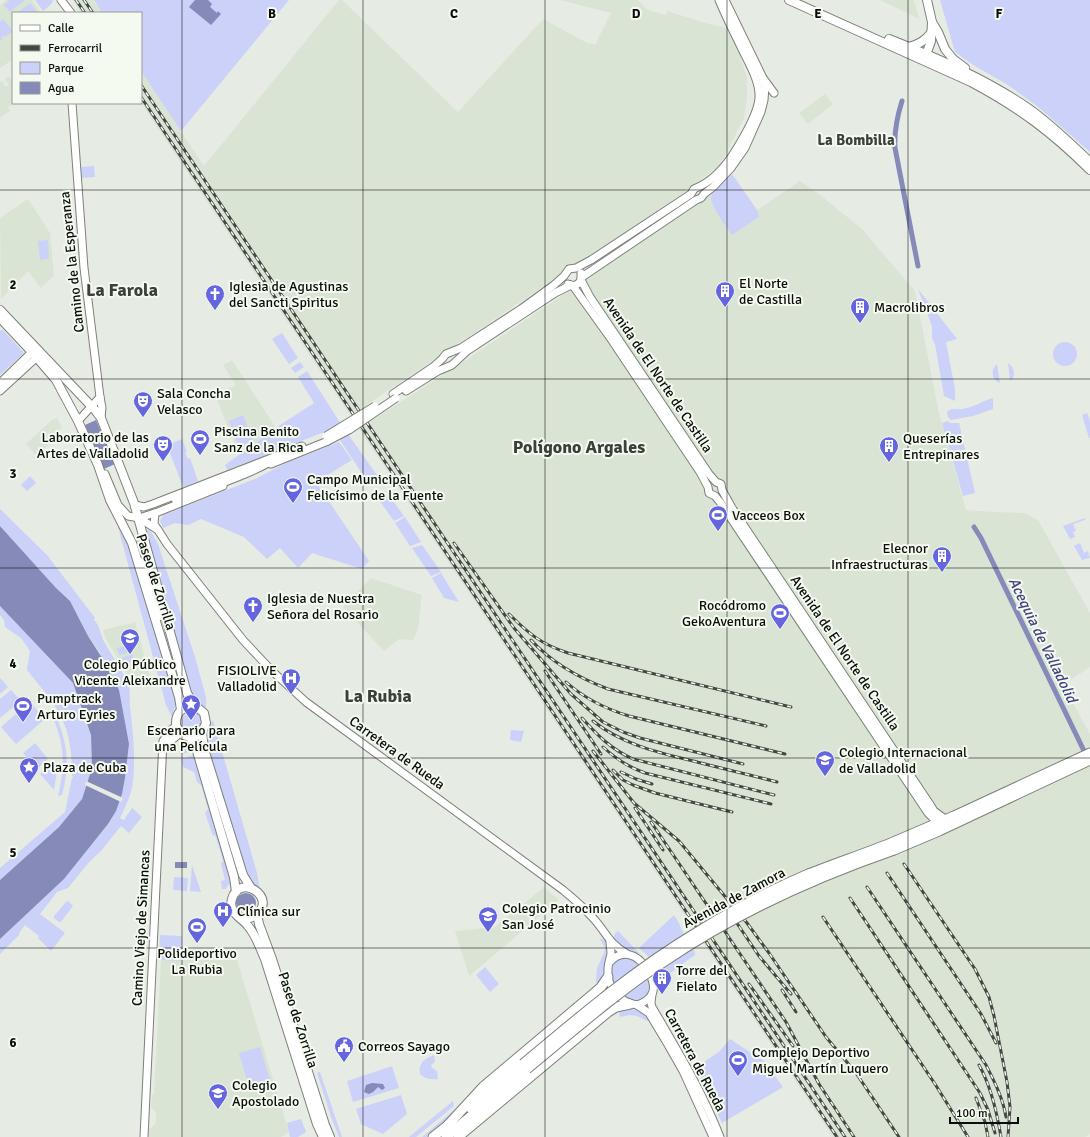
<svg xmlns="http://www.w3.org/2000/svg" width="1090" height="1137" viewBox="0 0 1090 1137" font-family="Signika,sans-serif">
	<rect width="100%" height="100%" fill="#e6ece3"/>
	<g fill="#dae4d4">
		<path d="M6,0H32L41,13H13V59L0,68V5Z"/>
		<path d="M73,0H93L102,13H81Z"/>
		<path d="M339,0H342L458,112L543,19L589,44L590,43L595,45L611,13L560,0H638L648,10L666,15L667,11L709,24L744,32L736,42L747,78V98L744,118L720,165L682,194L365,406L374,419L460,364L690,210L713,193L732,174L757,210L800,181L820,195L862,229L915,291L939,413L966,510L994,512L1025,513L1038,520L1090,613V667L1063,685L1090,734V1134L1085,1137H833L141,103V71L204,166Z"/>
		<path d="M880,0H914L919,19Z"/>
		<path d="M9,76L13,82V103H14L8,107L10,111L2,116V119L0,116V82L2,81L6,87L9,85L5,79Z"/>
		<path d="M825,94L833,104L808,124L799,113Z"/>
		<path d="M28,199L50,233L54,275L41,288L28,271L1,299L0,218Z"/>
		<path d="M232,360L276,428L239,455L215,395L236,385L223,365Z"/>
		<path d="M57,418L62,427L59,431L60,433L37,456L26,444L52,420Z"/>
		<path d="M371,578L422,595L418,629L413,640L399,639L384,651L343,607Z"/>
		<path d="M135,622L152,683L135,687L106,639L103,630L127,624V625Z"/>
		<path d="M544,887L559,900L469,976L455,931L495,927Z"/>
		<path d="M161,960H237L289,1132L281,1137H149V1130L156,1123V1113L151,1107L152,1095L154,1094Z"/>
	</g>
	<g fill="#cbd1f9">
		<path d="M10,0H25L10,12L4,5Z"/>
		<path d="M35,0H53C52,5 47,8 43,11Z"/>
		<path d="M94,0H289L181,131L141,71V13H102Z"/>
		<path d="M940,0H1090V152L1037,106L1008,85L973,65L955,52Z"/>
		<path d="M30,3L38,13H17Z"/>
		<path d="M3,19L13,31L5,37L3,35L2,37L3,38L0,41V22Z"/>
		<path d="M94,166L95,177L81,178V167Z"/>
		<path d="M732,174L757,210L759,217L732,235C727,228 710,205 711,197C712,191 728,179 732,174Z"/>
		<path d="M48,240L49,259L40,260L38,241Z"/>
		<path d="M918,289L957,339L946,342L955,389V401L944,396L935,344L932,338V326Z"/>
		<path d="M2,329L24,353L0,375V331Z"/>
		<path d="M282,333L298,358L289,364L272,339Z"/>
		<circle cx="1065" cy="354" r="12"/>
		<path d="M300,362L304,367L295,373L291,368Z"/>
		<path d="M1008,363C1014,367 1017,376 1010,381Z"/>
		<path d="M997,364L1000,383C993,381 992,375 993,369Z"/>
		<path d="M307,371L341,424L332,429L227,470L225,465L280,425L314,403L298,377Z"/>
		<path d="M993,398V409L973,416L951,420L948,417L947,412C952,407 956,410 962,409C973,408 982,401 993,398Z"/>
		<path d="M1087,413L1090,421V438H1089L1082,415Z"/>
		<path d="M243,415L254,443L239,448L229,421Z"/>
		<path d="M948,421L950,423H959L975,493L963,496L942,423Z"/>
		<path d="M348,434L379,478L369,484L340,440Z"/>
		<path d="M182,439L187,452L185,453L188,459L190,458L198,481L183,487L167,445Z"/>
		<path d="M339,442L352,460L316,482L369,561L362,569L312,553L298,568L280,548L267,559L244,537L201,519L188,525L175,523L163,528L160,521L163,515L257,478L286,463Z"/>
		<path d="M30,476L36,483L27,491L21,485Z"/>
		<path d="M388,494L404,516L394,521L379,500Z"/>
		<path d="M0,509L47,555L95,618L94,620L98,625L103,640L128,682C131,690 129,698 130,707C133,732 137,768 131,792C128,801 124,810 120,818L124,820L132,808L142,817L129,833L121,826L100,852L90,861L68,888L57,892L40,914L65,933L51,951L38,938L39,936L25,925L19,933V935L0,954V939L64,879L108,824L122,794L125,778L129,744L100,653L88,636L70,601L56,588L0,526Z"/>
		<path d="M405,517L421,542L410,546L395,523Z"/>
		<path d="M1085,518V520L1073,524L1076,531L1073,532L1075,537L1070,539L1063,526Z"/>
		<path d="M118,527H120L127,536L175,695V706L172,717L166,705Z"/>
		<path d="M149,528L158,544L195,657L206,697V708L193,698L190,687L147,535V531Z"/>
		<path d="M1080,543L1084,553L1088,551L1090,558L1082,560L1074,546Z"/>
		<path d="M422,545L441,572L431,576L412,548Z"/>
		<path d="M441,573L459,602L444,598L432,578Z"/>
		<path d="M0,606L73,683L91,735L92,768L82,799L59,827L0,880V868L65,812L72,778L73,777L72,775C72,723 59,709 27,670L30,651L21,638L5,627L4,620L0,615Z"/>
		<path d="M130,644L132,652L119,655L117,648Z"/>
		<path d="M132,654L134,661L123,664L121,658Z"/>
		<path d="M0,678L8,687L0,694Z"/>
		<path d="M11,690L21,701L0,718V699Z"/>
		<path d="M30,702L45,719L16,744L1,727Z"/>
		<circle cx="192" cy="721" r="10"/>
		<path d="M56,716C68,745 70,765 62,795L58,796C65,767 65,746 53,718Z"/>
		<path d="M213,720L257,873L260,891L248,878L207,746C207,737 207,727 213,720Z"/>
		<path d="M511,730L524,731L521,742L510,740Z"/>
		<path d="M35,743L48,759L37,769L23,753Z"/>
		<path d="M185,744L193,751L181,754L183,745Z"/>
		<path d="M194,755L231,877V884L228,885L226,889H222L221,881L225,880L221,864L223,860L215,835L213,836L205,813L208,809L201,785L197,782L194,772L183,767L181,759Z"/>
		<path d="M55,761L57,770L54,790L40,774Z"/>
		<path d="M192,865L201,892L190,891Z"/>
		<path d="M174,877L188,878L187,891L173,890Z"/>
		<path d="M68,901L73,906L61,922H59L54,918V916L66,902Z"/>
		<path d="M674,915C681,925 684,937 691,947C694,950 695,950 695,955L661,980C658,966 650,957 639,948Z"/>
		<path d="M618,931L640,954L622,948L613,939L615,933Z"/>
		<path d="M160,935L182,936L181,961L159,960Z"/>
		<path d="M600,939L605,940C608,952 605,972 599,984L596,982L597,968L604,953L605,948Z"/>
		<path d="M622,958C625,958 628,958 631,959C640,963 650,980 649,990C648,993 646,995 643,997C628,1010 602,976 614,963C616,960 620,959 622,958Z"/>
		<path d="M485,967L499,984L490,992L476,975Z"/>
		<path d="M625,1008C636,1009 643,1011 650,1020L647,1021L637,1016L630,1015L620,1017L618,1009Z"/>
		<path d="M730,1039L765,1062L783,1087L722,1123L696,1067L719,1052Z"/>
		<path d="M260,1047L270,1080L249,1087L239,1053Z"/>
		<path d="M434,1055L435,1062L431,1065L432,1068L437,1071L438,1079C431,1080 425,1079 420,1074C418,1063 425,1058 434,1055Z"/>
		<path d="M392,1066L399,1088L353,1102L347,1081Z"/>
		<path d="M319,1072H320L342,1137H339L331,1117L317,1073Z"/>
		<path d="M473,1094L455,1113L426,1137H422Z"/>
		<path d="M401,1095L407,1114L383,1134L361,1124L356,1109Z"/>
		<path d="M453,1101L454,1106L416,1137H409Z"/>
		<path d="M301,1119L306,1132L298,1137H290L287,1123Z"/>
	</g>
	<g fill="#858ab8">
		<path d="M195,0H208L212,4L210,7L217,13L218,11L221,14L211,25L189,7Z"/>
		<path d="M96,420L115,464L104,469L85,425Z"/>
		<path d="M0,526L56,588L70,601L88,636L108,667L119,690L129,744L125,778L122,794L116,811L108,824L64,879L0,939V880L59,827L82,799L92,768L91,735L73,683L0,606Z"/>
		<rect x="175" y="862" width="12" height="6"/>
		<circle cx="246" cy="903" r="10"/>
		<path d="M372,1083L383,1084L385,1088L382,1090L378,1087L373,1092L369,1094L364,1092L366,1085Z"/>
	</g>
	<path fill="#e6ece3" d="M86,781L123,798L121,802L85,785Z"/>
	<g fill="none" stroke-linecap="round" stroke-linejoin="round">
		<g stroke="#858ab8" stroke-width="5">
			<path d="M902,101C897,117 894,131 895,148L918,266"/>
			<path d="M974,527L981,538L1086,755"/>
		</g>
		<g stroke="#c5cbc2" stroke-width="8" stroke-dasharray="8 4" stroke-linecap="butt">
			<path d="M150,515L158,508L176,500"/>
			<path d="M142,529L140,541L145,561"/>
		</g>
		<defs>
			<g id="tertiary">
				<path d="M61,0L71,13"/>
				<path d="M72,103L84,268L100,397L102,408L101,418"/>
				<path d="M581,280L590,297L709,474L716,482L721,484L722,490L732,508L931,806L934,811L949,822"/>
				<path d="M573,286L611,339L700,472L708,487L709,493L715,496L720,502L928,813L941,826"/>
				<path d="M78,421L100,397"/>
				<path d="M155,513L154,524L158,530"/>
				<path d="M139,518L158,530L167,544L243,640L272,671L306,702L563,890C574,899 584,908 593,918C607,933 608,943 627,954"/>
				<path d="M609,963C632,936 660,979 652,994C649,1000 643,1003 637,1005C621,1003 606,987 608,969C608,964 610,959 611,954C611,949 610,945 610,941"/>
				<path d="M652,994L651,1003L652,1007C677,1050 702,1091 720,1137"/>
				<path d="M637,1005L649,1013L667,1043L683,1071L713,1137"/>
			</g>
			<g id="secondary">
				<path d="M763,78L774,93"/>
				<path d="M582,277L696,200L701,198L704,194L713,187L731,168L745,148L761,112L764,100L765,87L762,76L725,0"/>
				<path d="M568,284L573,286L578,284L581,280V273"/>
				<path d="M0,383L32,352L38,351"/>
				<path d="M0,391L36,358L38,353"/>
				<path d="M406,391L438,371L452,365L467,351L555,293L571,285"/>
				<path d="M393,394L433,367L442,359L446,354L461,348L521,309L554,285L564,276L569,269L576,268L591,260L691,194L694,189C712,182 727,165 737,148C745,135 758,113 759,98C760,81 749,64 742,49C734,33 726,17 719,0"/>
				<path d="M271,464L328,441"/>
				<path d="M105,474L118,505L128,516L134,517L139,518L158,512L223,486"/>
				<path d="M135,505L144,507L153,504L302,446"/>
				<path d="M163,751L167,744L180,733"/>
				<path d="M144,1137L163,741L171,730L176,726"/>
			</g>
			<g id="primary">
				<path d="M789,0L971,82C1018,107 1052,132 1090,170"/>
				<path d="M927,0L932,22L938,32L945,49L953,59L965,68"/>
				<path d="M889,39C937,58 986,79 1028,108C1051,124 1070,143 1090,162"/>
				<path d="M909,47C919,44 925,41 931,33"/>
				<path d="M927,60L926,55L931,41L932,22"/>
				<path d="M0,310L95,410L101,418L134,503L187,693L193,704L204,713L206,723L202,732L197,736L190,737L183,735L176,726C175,713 183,704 196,707"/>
				<path d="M0,318L32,352L56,380L78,421L98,465L110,500L132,543L179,697L181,710"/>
				<path d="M176,500C211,486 253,474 284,453"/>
				<path d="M145,561L160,616"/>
				<path d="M202,732L204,749L243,875L251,888"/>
				<path d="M190,737L197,751L234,877L236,892"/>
				<path d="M257,914L259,924L272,959L325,1125L330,1137"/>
				<path d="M238,916C244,919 250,919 256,915C278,898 240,872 232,899C231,902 231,907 233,910C236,917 244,920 248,926C256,935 260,948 265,959L317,1124L323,1137"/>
			</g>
			<g id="trunk">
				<path d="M891,843L954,816L1090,753"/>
				<path d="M894,850L939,831L1090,760"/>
				<path d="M470,1108L523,1064"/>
				<path d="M448,1125L483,1087L592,995L601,987L608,977"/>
				<path d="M433,1137L452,1122"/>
				<path d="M446,1137L527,1069"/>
				<path d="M458,1137L608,1012L616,1007L630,1004"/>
			</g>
		</defs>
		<use href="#tertiary" stroke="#7c8179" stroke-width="9"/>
		<use href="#secondary" stroke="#7c8179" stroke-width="9"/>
		<use href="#primary" stroke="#7c8179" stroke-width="10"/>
		<use href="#trunk" stroke="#7c8179" stroke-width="11"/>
		<use href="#tertiary" stroke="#fff" stroke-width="7"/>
		<use href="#secondary" stroke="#fff" stroke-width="7"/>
		<use href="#primary" stroke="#fff" stroke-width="8"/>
		<use href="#trunk" stroke="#fff" stroke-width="9"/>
		<defs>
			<g id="rail">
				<path d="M76,0L85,13"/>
				<path d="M84,0L93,13"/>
				<path d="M141,85L845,1137"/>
				<path d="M141,97L837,1137"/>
				<path d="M454,543L514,628L571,694L596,716L603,722L623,732L640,738L743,764"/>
				<path d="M509,614C529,634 541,644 568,653L791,707"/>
				<path d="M531,640C552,663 579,678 608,689L766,726"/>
				<path d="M545,671L601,754"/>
				<path d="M566,682C585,699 606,709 629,716L785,754"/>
				<path d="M582,718C598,736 611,749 633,759L774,795"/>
				<path d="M593,721C623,745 660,753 697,762C724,769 751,775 777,782"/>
				<path d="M603,747C616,759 628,767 645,773L771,804"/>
				<path d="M593,751L634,803L679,841L747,923L769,953L826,1037L856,1073L899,1137"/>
				<path d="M613,770L623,780L633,785L655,793L732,812"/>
				<path d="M621,772L636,779L652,784"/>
				<path d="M635,808L663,850"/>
				<path d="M651,822L786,1022L819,1084L854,1137"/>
				<path d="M904,864L975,969L989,997L994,1016L1007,1082L1010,1107L1008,1137"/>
				<path d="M887,873L981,1014L996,1043"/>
				<path d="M867,887L986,1065C994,1081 1003,1098 1006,1117"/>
				<path d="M850,898L980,1093L988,1110L995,1133"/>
				<path d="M724,904L759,956L791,994"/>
				<path d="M823,917L935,1084L968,1137"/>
				<path d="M749,984L793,1046"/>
				<path d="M782,990L796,1012"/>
				<path d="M979,1065C991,1086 997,1113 1001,1137"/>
				<path d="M976,1098L985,1122L988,1137"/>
			</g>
		</defs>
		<use href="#rail" stroke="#444742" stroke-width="3"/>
		<use href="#rail" stroke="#f4faf0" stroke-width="1.5" stroke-dasharray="4.5" stroke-linecap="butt"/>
		<defs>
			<g id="secondary-bridge">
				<path d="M326,436L375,406"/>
				<path d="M328,441L349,430L396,398"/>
			</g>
			<g id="trunk-bridge">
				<path d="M523,1064C579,1017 635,969 699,931C733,910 769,891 806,875C834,864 863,854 891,843"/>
				<path d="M527,1069C572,1032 616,993 665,961C736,913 813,878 894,850"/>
			</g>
		</defs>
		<use href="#secondary-bridge" stroke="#7c8179" stroke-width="9" stroke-linecap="butt"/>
		<use href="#trunk-bridge" stroke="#7c8179" stroke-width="11" stroke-linecap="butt"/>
		<use href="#secondary-bridge" stroke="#fff" stroke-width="7"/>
		<use href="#trunk-bridge" stroke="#fff" stroke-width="9"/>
	</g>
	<path fill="none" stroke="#0b0d0a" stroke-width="1" stroke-opacity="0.55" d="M182,0V1137M363,0V1137M545,0V1137M727,0V1137M908,0V1137M0,190H1090M0,379H1090M0,568H1090M0,758H1090M0,948H1090"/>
	<defs>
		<symbol id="building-pin" viewBox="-11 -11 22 30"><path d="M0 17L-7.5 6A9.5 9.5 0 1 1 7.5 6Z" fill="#6566df" stroke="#f4faf0"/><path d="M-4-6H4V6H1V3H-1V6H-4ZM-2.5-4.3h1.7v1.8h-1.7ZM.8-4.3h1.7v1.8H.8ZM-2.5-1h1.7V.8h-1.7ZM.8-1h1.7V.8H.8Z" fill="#fff"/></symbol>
		<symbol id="church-pin" viewBox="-11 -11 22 30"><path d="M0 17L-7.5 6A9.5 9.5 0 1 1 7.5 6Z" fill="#6566df" stroke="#f4faf0"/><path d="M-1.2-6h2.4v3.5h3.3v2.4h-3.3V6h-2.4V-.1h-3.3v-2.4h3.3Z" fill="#fff"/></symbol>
		<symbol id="theatre-pin" viewBox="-11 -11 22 30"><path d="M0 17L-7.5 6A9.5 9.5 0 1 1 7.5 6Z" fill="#6566df" stroke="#f4faf0"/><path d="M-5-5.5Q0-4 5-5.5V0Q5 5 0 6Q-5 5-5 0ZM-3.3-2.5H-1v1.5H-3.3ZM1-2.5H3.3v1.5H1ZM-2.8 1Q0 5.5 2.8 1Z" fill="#fff"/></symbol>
		<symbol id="stadium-pin" viewBox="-11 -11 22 30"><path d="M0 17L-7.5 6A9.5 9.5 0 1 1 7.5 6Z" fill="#6566df" stroke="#f4faf0"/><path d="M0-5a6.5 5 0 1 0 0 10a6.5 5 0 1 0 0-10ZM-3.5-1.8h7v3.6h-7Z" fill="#fff"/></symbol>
		<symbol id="school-pin" viewBox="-11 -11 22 30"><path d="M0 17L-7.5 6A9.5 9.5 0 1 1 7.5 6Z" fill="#6566df" stroke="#f4faf0"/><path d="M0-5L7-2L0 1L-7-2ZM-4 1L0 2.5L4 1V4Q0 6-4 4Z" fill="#fff"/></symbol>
		<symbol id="hospital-pin" viewBox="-11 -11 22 30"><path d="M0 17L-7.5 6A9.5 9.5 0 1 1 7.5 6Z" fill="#6566df" stroke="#f4faf0"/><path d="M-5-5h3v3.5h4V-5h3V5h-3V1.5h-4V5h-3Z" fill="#fff"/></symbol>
		<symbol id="sight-pin" viewBox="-11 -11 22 30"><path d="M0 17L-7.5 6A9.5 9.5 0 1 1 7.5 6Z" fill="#6566df" stroke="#f4faf0"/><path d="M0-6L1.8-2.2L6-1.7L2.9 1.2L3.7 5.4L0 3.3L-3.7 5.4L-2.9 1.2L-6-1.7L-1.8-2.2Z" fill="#fff"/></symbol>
		<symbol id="civic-pin" viewBox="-11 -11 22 30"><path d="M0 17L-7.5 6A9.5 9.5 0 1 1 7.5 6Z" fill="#6566df" stroke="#f4faf0"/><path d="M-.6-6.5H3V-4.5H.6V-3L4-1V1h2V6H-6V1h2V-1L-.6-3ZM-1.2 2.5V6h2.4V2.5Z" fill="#fff"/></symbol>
	</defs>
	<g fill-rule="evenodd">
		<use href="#building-pin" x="714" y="280" width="22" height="30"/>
		<use href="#church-pin" x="204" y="283" width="22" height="30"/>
		<use href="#building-pin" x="849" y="296" width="22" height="30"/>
		<use href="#theatre-pin" x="132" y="390" width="22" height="30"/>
		<use href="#stadium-pin" x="189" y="428" width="22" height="30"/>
		<use href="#theatre-pin" x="152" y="434" width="22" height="30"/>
		<use href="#building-pin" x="878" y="435" width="22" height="30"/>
		<use href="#stadium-pin" x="282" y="476" width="22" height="30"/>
		<use href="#stadium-pin" x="707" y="504" width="22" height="30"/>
		<use href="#building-pin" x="931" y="545" width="22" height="30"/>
		<use href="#church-pin" x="242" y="595" width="22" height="30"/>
		<use href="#stadium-pin" x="769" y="602" width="22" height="30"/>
		<use href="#school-pin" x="119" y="627" width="22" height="30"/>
		<use href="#hospital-pin" x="280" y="667" width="22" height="30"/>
		<use href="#sight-pin" x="180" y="693" width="22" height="30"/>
		<use href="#stadium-pin" x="12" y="695" width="22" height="30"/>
		<use href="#school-pin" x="814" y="749" width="22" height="30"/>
		<use href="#sight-pin" x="18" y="756" width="22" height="30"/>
		<use href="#hospital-pin" x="212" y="900" width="22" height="30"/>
		<use href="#school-pin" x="477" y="905" width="22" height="30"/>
		<use href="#stadium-pin" x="186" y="916" width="22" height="30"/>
		<use href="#building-pin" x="651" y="967" width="22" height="30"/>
		<use href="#civic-pin" x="333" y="1035" width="22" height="30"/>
		<use href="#stadium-pin" x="727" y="1049" width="22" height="30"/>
		<use href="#school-pin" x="207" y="1082" width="22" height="30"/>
	</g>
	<g text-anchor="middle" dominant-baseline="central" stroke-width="4" stroke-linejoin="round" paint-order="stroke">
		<g font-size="14" fill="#0b0d0a" stroke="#f4faf0">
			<text transform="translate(72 262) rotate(-96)">Camino de la Esperanza</text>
			<text transform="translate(658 375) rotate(56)">Avenida de El Norte de Castilla</text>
			<text transform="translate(156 582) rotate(72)">Paseo de Zorrilla</text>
			<text transform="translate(845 653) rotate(56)">Avenida de El Norte de Castilla</text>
			<text transform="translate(397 753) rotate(36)">Carretera de Rueda</text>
			<text transform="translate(734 898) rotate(-28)">Avenida de Zamora</text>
			<text transform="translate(141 928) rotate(-87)">Camino Viejo de Simancas</text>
			<text transform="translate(298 1020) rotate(72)">Paseo de Zorrilla</text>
			<text transform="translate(695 1060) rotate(62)">Carretera de Rueda</text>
		</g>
		<g font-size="14" fill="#0b0d0a" stroke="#f4faf0" text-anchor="start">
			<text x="739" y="283">El Norte<tspan x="739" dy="16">de Castilla</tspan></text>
			<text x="229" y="286">Iglesia de Agustinas<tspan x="229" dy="16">del Sancti Spiritus</tspan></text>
			<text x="874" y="307">Macrolibros</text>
			<text x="157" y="393">Sala Concha<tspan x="157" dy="16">Velasco</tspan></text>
			<text x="214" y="431">Piscina Benito<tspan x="214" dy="16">Sanz de la Rica</tspan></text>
			<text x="149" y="437" text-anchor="end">Laboratorio de las<tspan x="149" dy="16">Artes de Valladolid</tspan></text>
			<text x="903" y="438">Queserías<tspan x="903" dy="16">Entrepinares</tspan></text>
			<text x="307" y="479">Campo Municipal<tspan x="307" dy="16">Felicísimo de la Fuente</tspan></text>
			<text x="732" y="515">Vacceos Box</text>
			<text x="928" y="548" text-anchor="end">Elecnor<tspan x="928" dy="16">Infraestructuras</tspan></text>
			<text x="267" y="598">Iglesia de Nuestra<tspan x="267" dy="16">Señora del Rosario</tspan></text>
			<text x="766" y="605" text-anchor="end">Rocódromo<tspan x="766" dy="16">GekoAventura</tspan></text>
			<text x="130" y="664" text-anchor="middle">Colegio Público<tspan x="130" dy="16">Vicente Aleixandre</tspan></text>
			<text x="277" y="670" text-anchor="end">FISIOLIVE<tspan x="277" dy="16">Valladolid</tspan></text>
			<text x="37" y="698">Pumptrack<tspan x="37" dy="16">Arturo Eyries</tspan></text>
			<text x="191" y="730" text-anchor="middle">Escenario para<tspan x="191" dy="16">una Película</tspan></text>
			<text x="839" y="752">Colegio Internacional<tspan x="839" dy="16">de Valladolid</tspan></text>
			<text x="43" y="767">Plaza de Cuba</text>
			<text x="502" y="908">Colegio Patrocinio<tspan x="502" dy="16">San José</tspan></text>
			<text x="237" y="911">Clínica sur</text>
			<text x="197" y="953" text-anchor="middle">Polideportivo<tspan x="197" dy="16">La Rubia</tspan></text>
			<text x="676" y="970">Torre del<tspan x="676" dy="16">Fielato</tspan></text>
			<text x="358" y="1046">Correos Sayago</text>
			<text x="752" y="1052">Complejo Deportivo<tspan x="752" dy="16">Miguel Martín Luquero</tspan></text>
			<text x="232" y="1085">Colegio<tspan x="232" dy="16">Apostolado</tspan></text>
		</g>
		<g font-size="15" font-weight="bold" fill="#3b4039" stroke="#f4faf0">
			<text x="856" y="140">La Bombilla</text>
		</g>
		<g font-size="15" font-style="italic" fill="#41447f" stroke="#f4faf0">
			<text transform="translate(1043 640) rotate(64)">Acequia de Valladolid</text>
		</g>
		<g font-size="18" font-weight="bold" fill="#3b4039" stroke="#f4faf0">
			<text x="122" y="290">La Farola</text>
			<text x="579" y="447">Polígono Argales</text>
			<text x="378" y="696">La Rubia</text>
		</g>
	</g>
	<g font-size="13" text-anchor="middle" font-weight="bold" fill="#0b0d0a" stroke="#f4faf0" stroke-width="4" stroke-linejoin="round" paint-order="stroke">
		<text x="272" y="18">B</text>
		<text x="454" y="18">C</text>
		<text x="636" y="18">D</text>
		<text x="818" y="18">E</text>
		<text x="999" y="18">F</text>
		<text x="13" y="289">2</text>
		<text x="13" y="478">3</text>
		<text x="13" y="668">4</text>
		<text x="13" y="857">5</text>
		<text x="13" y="1047">6</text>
	</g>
	<rect x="12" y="12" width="130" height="92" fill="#f4faf0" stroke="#979b94"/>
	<rect x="20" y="25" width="20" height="6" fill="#ffffff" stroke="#979b94"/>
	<text x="48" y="32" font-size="12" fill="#0b0d0a">Calle</text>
	<rect x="20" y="45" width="20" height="6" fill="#444742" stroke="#979b94"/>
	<text x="48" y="52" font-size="12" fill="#0b0d0a">Ferrocarril</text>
	<rect x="20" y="62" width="20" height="12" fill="#cbd1f9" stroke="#979b94"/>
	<text x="48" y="72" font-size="12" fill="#0b0d0a">Parque</text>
	<rect x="20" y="82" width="20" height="12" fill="#858ab8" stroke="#979b94"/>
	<text x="48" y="92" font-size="12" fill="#0b0d0a">Agua</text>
	<path d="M950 1117v6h68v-6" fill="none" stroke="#0b0d0a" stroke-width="2"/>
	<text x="956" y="1117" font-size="12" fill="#0b0d0a" stroke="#f4faf0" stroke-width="3" paint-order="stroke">100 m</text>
</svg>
